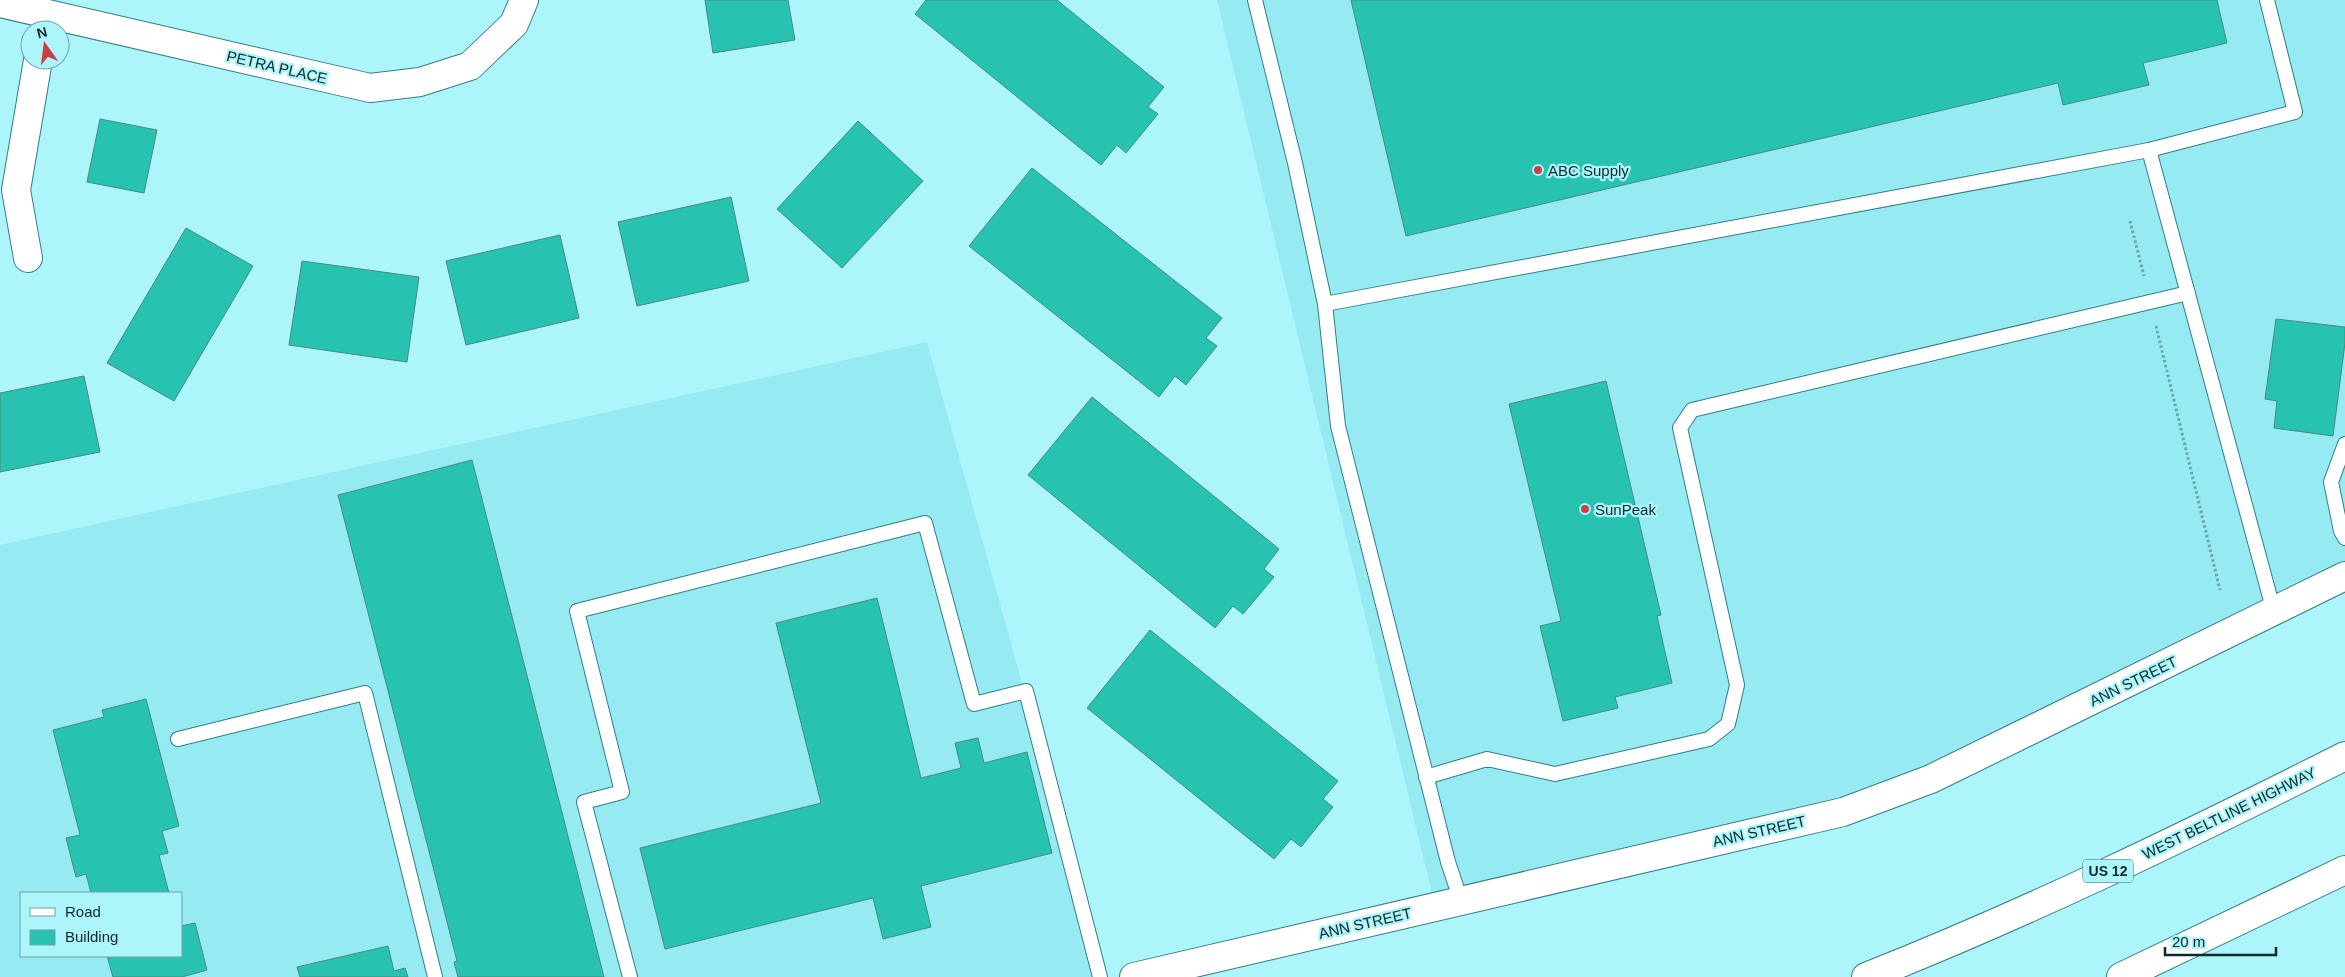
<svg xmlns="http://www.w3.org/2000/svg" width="2345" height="977" viewBox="0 0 2345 977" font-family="Arial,sans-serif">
	<rect width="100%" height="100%" fill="#acf5fb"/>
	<g fill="#96eaf2" fill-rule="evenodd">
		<path d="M1217,0H2345V576L1931,779L1435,906Z"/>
		<path d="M927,342L1104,977H0V545ZM21,893H181V956H21Z"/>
	</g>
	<g fill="#28c2b0" stroke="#468b81">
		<path d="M705,0H788L795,40L713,53Z"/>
		<path d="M926,0H1057L1164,87L1148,107L1158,114L1126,153L1117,145L1101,165L915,14Z"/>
		<path d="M1351,0H2217L2227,43L2143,63L2149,85L2063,105L2058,83L1406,236Z"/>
		<path d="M100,119L157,130L144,193L87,182Z"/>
		<path d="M858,121L923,181L842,268L777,209Z"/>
		<path d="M1032,168L1222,318L1206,338L1217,346L1186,385L1175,376L1159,397L969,246Z"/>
		<path d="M731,197L749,281L637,306L618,222Z"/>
		<path d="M186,228L253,266L174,401L107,363Z"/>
		<path d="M560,235L579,318L466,345L446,261Z"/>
		<path d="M302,261L419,277L407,362L289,345Z"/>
		<path d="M2276,319L2345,327V343L2333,436L2274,428L2277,401L2265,399Z"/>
		<path d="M84,376L100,452L0,472V393Z"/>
		<path d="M1606,381L1661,615L1657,616L1672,683L1615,697L1618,708L1563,721L1540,626L1561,621L1509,404Z"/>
		<path d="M1092,397L1279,549L1264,569L1274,577L1243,614L1233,606L1215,628L1028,475Z"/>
		<path d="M472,460L604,977H458L454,962L457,961L338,495Z"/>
		<path d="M877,598L921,778L961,768L955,743L978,738L984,763L1027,752L1052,853L921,886L931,927L883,939L873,898L665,949L640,848L821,803L776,623Z"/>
		<path d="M1150,630L1338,781L1323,799L1333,807L1301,847L1291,839L1274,859L1087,708Z"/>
		<path d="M146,699L179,826L162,831L168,853L159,855L169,893H91L86,874L76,877L66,838L80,835L53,730L104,717L102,710Z"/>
		<path d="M195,923L207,970L182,977H113L107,956H181V926Z"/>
		<path d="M388,946L394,971L405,968L408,977H300L297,967Z"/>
	</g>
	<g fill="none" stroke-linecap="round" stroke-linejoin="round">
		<defs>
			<g id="service">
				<path d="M1255,0L1295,163L1325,304L2149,150L2295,112L2267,0"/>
				<path d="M2149,150L2274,612"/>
				<path d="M1325,304L1338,426L1448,862L1461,901"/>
				<path d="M2345,444L2331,482L2341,531L2345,538"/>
				<path d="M178,739L365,693L435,977"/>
				<path d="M1426,777L1487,759L1555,774L1709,739L1728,724L1737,685L1680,428L1692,410L2188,293"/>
				<path d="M630,977L584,802L622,792L577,611L925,523L974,704L1026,691L1100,977"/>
			</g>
			<g id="minor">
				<path d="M0,3L370,88L420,82L470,66L514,24L524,0"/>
				<path d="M28,258L16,190L38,60"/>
				<path d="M1134,977L1843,812L1931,779L2345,576"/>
			</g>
			<g id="motorway">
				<path d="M1866,977C2030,912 2188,835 2345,756"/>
				<path d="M2121,977L2345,870"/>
			</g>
		</defs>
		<use href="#service" stroke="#347d83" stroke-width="16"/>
		<use href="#minor" stroke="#347d83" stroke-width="30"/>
		<use href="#motorway" stroke="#347d83" stroke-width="30"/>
		<g stroke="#6ba4a8" stroke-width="3" stroke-dasharray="2.5 2.5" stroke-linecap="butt">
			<path d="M2130,221L2144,276"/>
			<path d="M2156,326L2220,590"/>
		</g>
		<use href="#service" stroke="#fff" stroke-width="14"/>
		<use href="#minor" stroke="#fff" stroke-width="28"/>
		<use href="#motorway" stroke="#fff" stroke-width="28"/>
	</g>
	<g fill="#cd3e43" stroke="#acf5fb" stroke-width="2">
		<circle cx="1538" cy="170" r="5"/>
		<circle cx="1585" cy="509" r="5"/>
	</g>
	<g text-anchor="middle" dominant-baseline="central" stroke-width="4.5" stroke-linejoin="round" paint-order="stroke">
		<rect fill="#acf5fb" stroke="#3b676a" stroke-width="1" x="2083" y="859.5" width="50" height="23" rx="4"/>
		<g font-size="14" font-weight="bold" fill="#0b2a2c">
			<text x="2108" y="871">US 12</text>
		</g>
		<g font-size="15" fill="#0b2a2c" stroke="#acf5fb">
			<text transform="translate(277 67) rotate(13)">PETRA PLACE</text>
			<text transform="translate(2133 681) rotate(-26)">ANN STREET</text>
			<text transform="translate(2229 813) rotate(-26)">WEST BELTLINE HIGHWAY</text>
			<text transform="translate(1759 831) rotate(-13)">ANN STREET</text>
			<text transform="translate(1365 923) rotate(-13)">ANN STREET</text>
		</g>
		<g font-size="15" fill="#0b2a2c" stroke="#acf5fb" text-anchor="start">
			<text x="1548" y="170">ABC Supply</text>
			<text x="1595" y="509">SunPeak</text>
		</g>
	</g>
	<rect x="20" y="892" width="162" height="65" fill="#acf5fb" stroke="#6ca4a8"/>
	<rect x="30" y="908" width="25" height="8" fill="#ffffff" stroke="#6ca4a8"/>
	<text x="65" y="917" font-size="15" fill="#0b2a2c">Road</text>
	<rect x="30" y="930" width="25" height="15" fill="#28c2b0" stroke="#6ca4a8"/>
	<text x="65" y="942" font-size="15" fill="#0b2a2c">Building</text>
	<g transform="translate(45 45) rotate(346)"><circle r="24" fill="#acf5fb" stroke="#6ca4a8"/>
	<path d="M0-4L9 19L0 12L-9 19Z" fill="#cd3e43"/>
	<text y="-8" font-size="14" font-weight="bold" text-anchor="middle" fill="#0b2a2c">N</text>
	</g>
	<path d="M2165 947v8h111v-8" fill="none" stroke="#0b2a2c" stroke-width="2.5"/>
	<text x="2172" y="947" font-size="15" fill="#0b2a2c" stroke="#acf5fb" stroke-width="4" paint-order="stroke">20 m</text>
</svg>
